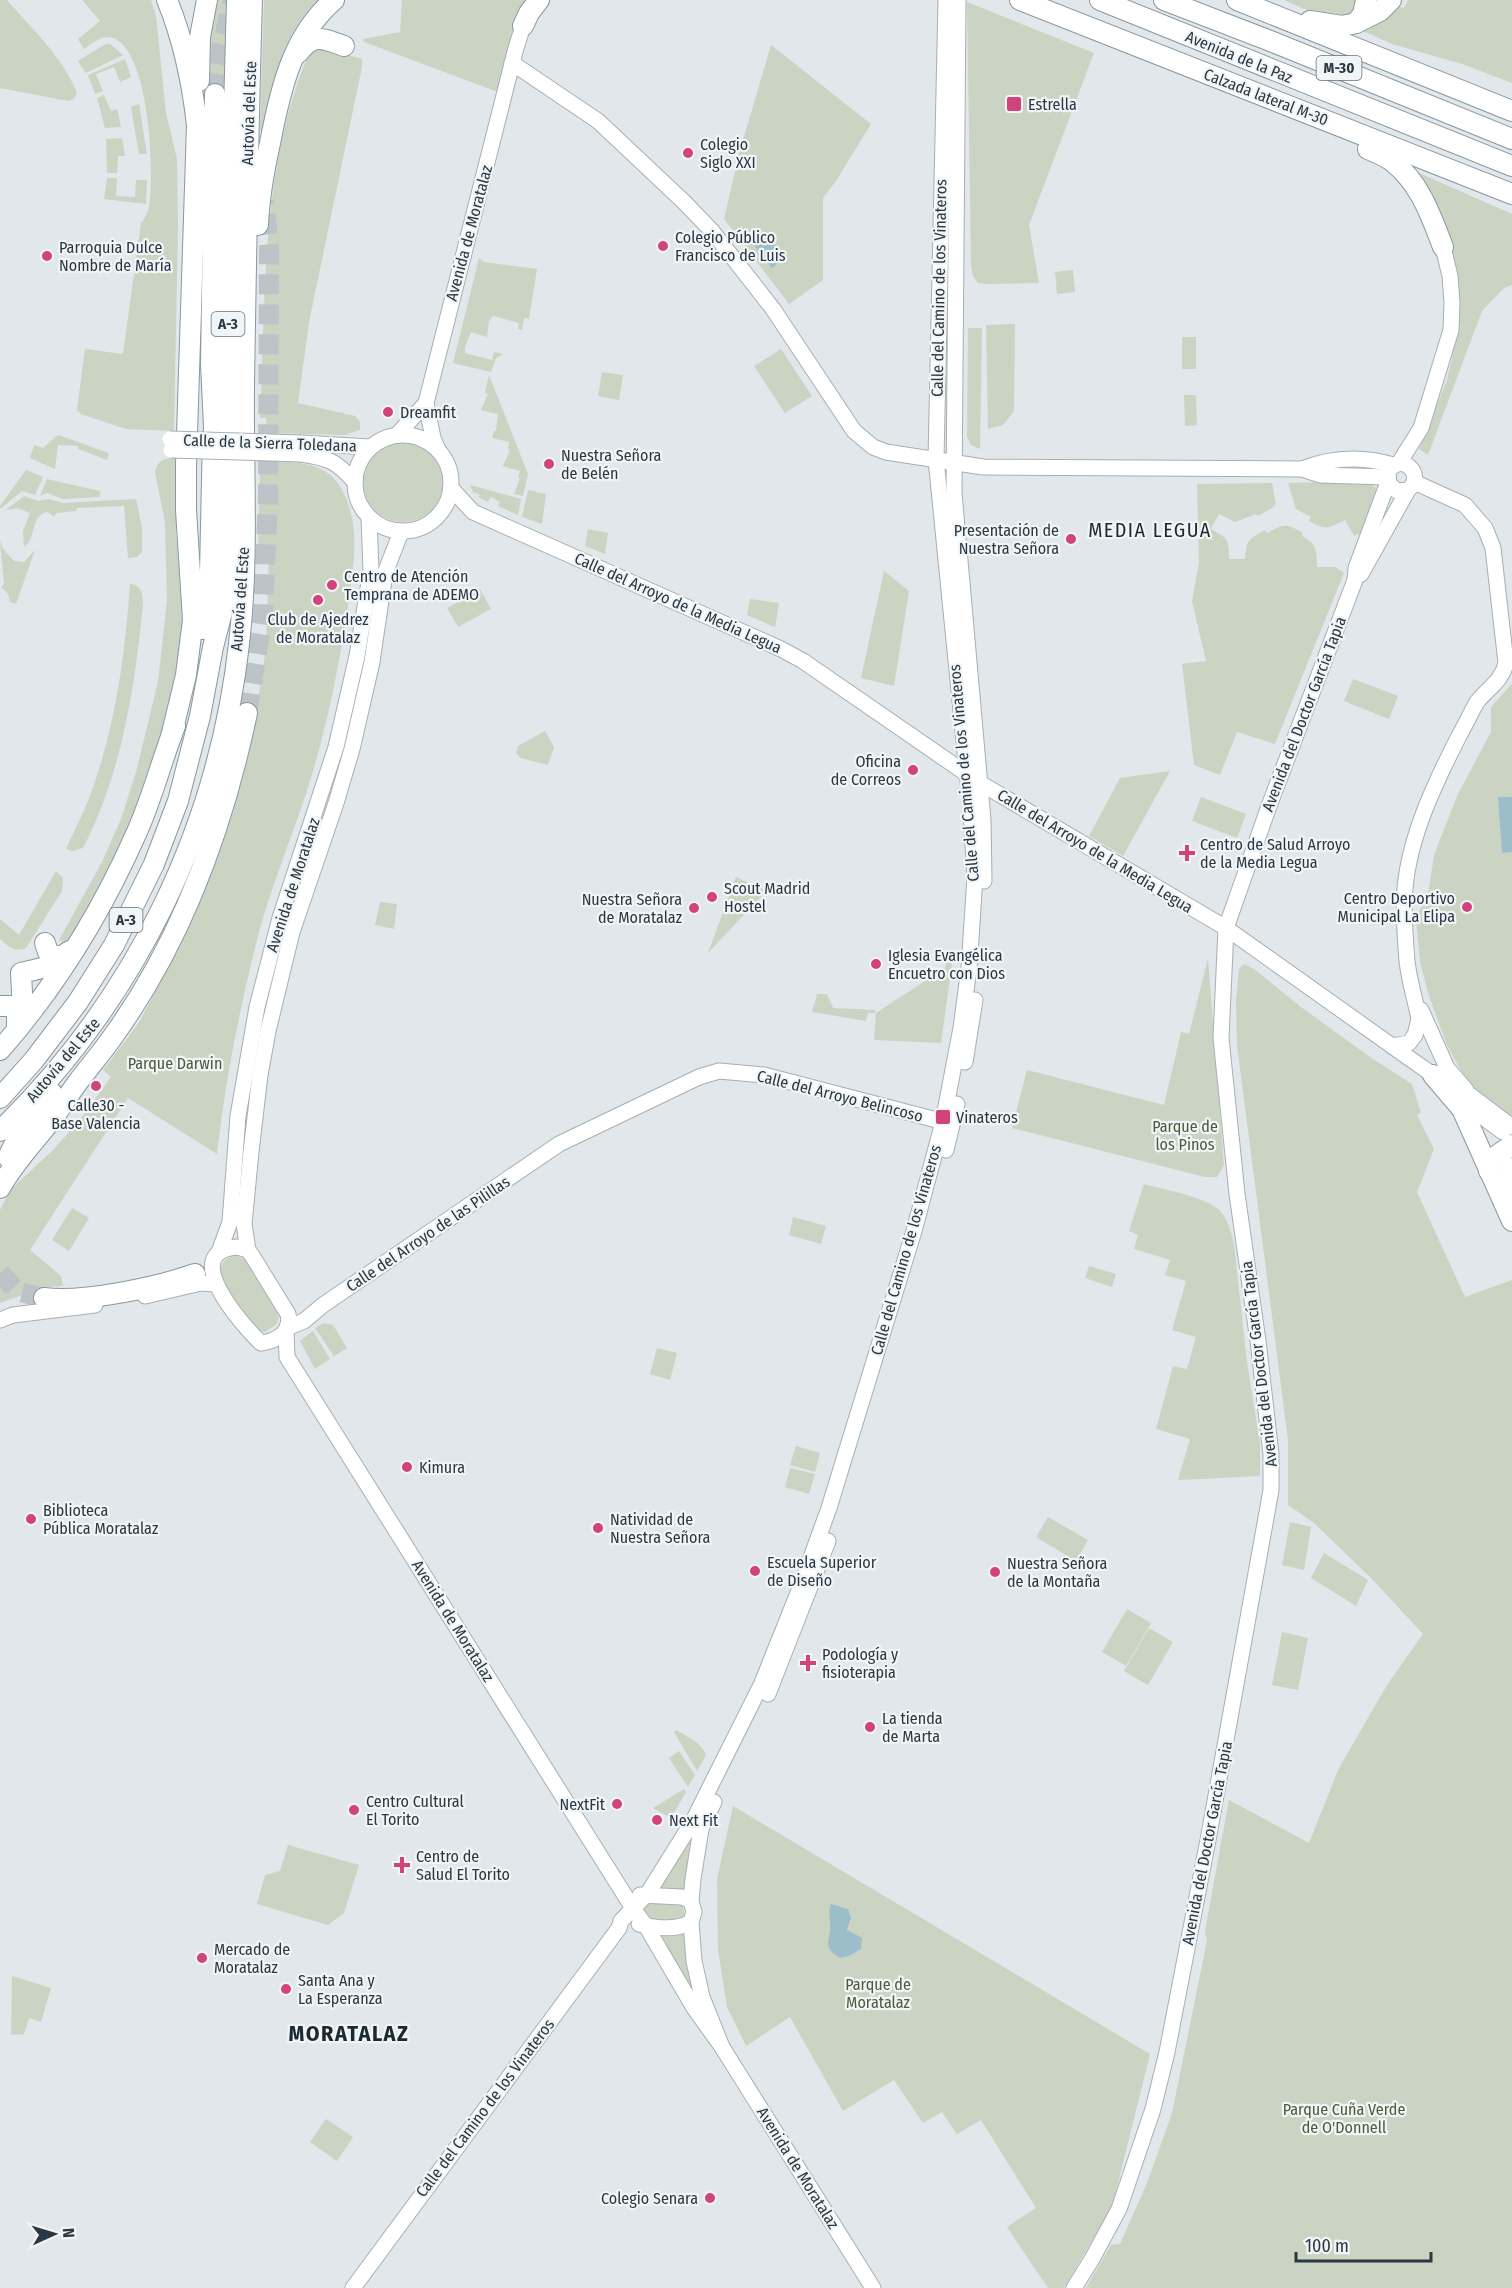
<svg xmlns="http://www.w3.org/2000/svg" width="1512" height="2288" viewBox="0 0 1512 2288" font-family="'Fira Sans Condensed',sans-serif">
	<rect width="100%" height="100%" fill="#e1e7ea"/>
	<g fill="#cbd4c2">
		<path d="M0,0H7C32,29 63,57 77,93L74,99L68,101L0,88Z"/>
		<path d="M82,0H151L156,16L166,113L177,159L178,226L174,431L126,429L81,414L77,410L85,349L123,354L141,223C144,219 146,216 148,211C156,181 150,39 108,37C99,37 91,44 84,49L78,39L100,21Z"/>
		<path d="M215,0H228L226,90H208L207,47Z"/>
		<path d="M264,0H321C280,30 275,88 264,134L260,130Z"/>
		<path d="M402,0H533L498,92L364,42L363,39L400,32Z"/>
		<path d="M1284,0H1359C1357,4 1355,10 1352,13C1337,27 1301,7 1284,0Z"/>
		<path d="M1408,0H1512V83L1462,64L1392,44L1361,30L1394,5L1404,8Z"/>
		<path d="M967,2L1094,53L1029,225L1039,283L985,284L978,283L973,276L971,266Z"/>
		<path d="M110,44L123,55L86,73L78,61L104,45Z"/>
		<path d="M771,45L871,124L836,181L823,198V280L789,304L724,219L739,154Z"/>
		<path d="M318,46L362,59V67L309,322L298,403L355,416L360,422V430L345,435L267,433L266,418H260C266,295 260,163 311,49Z"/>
		<path d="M125,59L131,77L120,82L114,67L96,74L103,91L95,94L88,75Z"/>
		<path d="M104,95L111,111L117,109L121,127L105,128L97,98Z"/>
		<path d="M139,104L147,154H139L131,107Z"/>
		<path d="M122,138L125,156H118L117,173H107L106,139Z"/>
		<path d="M1410,169L1512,214V285L1504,288L1482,311L1428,455L1419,449L1447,380L1459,326L1455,268Z"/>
		<path d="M107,178H117L116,196L135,197L136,180H147L146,204L104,199Z"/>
		<path d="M479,258L484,262L537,269L529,319L524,318L522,330L518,329L519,323L493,316L489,321L487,337L471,332L465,347V353L492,360L494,352L503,354L496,358L491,372L453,363Z"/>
		<path d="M1073,270L1075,292L1057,294L1055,272Z"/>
		<path d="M1015,324L1014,411L1003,425L988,429L986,325Z"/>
		<path d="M968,328H982L980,449L971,445L967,437Z"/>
		<rect x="1182" y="337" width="14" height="32"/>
		<path d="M781,349L812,396L785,413L754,366Z"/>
		<path d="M602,372L623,375L619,400L598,396Z"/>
		<path d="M489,375L528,474L523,496L514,494L520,478L518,477L520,471L503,466L510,450L508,449L509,442L492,438L494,431H496L498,414L481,410L488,394L485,393Z"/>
		<path d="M1184,395H1196L1197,425L1185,426Z"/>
		<path d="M58,435L109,453L107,460L78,449V446L58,445L55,469L30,458L34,445L43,448Z"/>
		<circle cx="403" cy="482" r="40"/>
		<path d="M176,458V534L185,605L182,655L172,707L131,825L97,895L68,945L59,940L102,862L121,819L136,772L158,682L167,600L165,523L155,472C158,460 164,458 176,458Z"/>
		<path d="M260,461C289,462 325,459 341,488C361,523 354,561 349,599C341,656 330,712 314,768C297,826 272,882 257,940C239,1011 225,1082 217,1154L128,1098L30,1250L61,1276L63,1286L45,1287L0,1303V1210L10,1190L53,1150L79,1121L111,1077L103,1070L138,1024L162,979L200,900L230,821L254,729L266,647L269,555H258Z"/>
		<path d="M26,470L43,477L35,495L22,491L0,509V506Z"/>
		<path d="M47,479L100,491V497L63,499L47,493L40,496Z"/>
		<path d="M1368,481L1376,488L1375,499L1361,533L1354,536L1345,520C1328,528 1326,531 1309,521L1311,517L1296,509L1288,483Z"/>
		<path d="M1272,483L1276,504L1272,508L1258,516L1256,514L1235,522L1219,514L1211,529C1228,539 1229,538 1229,559H1245C1247,539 1247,540 1265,530L1267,533C1285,524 1285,523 1303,533L1302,536C1317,544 1317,550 1317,567H1335L1344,573L1275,744L1237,732L1220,775L1194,765L1182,664L1206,661L1192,601L1199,563L1197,484Z"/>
		<path d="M470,485L521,499L518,515L498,506L500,502L491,497L488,502L478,497L480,495L475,492L474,494Z"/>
		<path d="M528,490L546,494L542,524L522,517Z"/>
		<path d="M24,496L38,501L48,499L63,503L136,499L142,528V552L137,557L128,558L124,506L77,508L76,511L56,513L54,517L48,512C30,514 37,538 24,547L23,531L30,513L17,508L6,510Z"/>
		<path d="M588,529L608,533L605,554L585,546Z"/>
		<path d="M0,541L3,549L14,561L24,562L35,550L16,604L10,602L8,594L1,587L4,584Z"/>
		<path d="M884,571L909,591L894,686L861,678Z"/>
		<path d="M130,584C141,584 143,594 143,604C135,686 122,773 83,848L73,851L66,849C75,829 85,810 92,790C116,724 125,654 130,584Z"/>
		<path d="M480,589L491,609L458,627L447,608Z"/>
		<path d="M750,599L779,603L775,627L747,615Z"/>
		<path d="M1353,679L1398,696L1389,719L1344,701Z"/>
		<path d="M1512,684V1117L1474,1088L1461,1071L1447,1045L1429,996L1420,962L1416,918L1428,895L1434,855L1457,796L1491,732V707Z"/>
		<path d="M545,731L554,747L548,765L521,758L516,753L518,746Z"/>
		<path d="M1170,771L1123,856L1089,836L1120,778Z"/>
		<path d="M1201,797L1246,814L1237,838L1192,821Z"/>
		<path d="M56,871L63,878L62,891L26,948C15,953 8,946 0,939V919L19,935Z"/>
		<path d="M736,877L766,891L708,953Z"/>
		<path d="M380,902L397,904L394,929L375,925Z"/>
		<path d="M1208,958L1224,1165L1217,1177H1205L1012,1128L1027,1070L1164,1105L1181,1032L1189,1034Z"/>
		<path d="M947,959L952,964L941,1043L874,1040L876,1013L945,968Z"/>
		<path d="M1244,964L1254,969L1301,1007L1373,1059L1412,1084L1421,1113L1417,1115L1434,1149L1417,1192L1465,1297L1512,1280V2288H1086L1111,2245L1120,2244L1147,2183L1172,2113L1207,1941L1205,1931L1229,1800L1309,1843L1339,1768L1387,1685L1423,1634L1371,1578L1314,1523L1288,1505V1440L1237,1045L1236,1002L1239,969Z"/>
		<path d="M817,994H827L833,1008L875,1010V1013H868L866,1021L812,1012Z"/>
		<path d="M1144,1184C1164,1190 1210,1197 1222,1213C1229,1222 1231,1233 1234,1244L1247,1362L1260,1443V1476L1178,1480L1190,1439L1156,1429L1173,1366L1187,1369L1196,1337L1172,1330L1186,1281L1165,1275L1170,1260L1134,1249L1138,1235L1129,1231Z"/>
		<path d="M72,1208L89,1218L69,1251L52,1240Z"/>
		<path d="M793,1217L826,1226L821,1244L789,1235Z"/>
		<path d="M234,1255L247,1260L277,1308L279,1317L277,1324L265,1332L254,1330C241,1311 199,1268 234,1255Z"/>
		<path d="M1089,1266L1116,1274L1112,1287L1085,1278Z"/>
		<path d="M324,1323L333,1325L347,1348L334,1356L315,1328Z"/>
		<path d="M313,1331L330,1359L315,1369L300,1341Z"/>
		<path d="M657,1348L677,1353L670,1380L650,1374Z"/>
		<path d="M796,1446L820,1453L815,1472L790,1465Z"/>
		<path d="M790,1468L815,1474L809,1494L785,1487Z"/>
		<path d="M1048,1517L1088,1540L1076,1561L1036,1537Z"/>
		<path d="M1290,1522L1311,1527L1304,1570L1282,1565Z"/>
		<path d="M1324,1553L1368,1580L1356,1606L1311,1578Z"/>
		<path d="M1127,1609L1151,1623L1126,1666L1102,1652Z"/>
		<path d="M1149,1628L1173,1642L1148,1685L1124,1671Z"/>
		<path d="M1282,1632L1308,1638L1298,1690L1272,1685Z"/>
		<path d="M676,1730C687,1736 702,1743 706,1755L697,1771L674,1732Z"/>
		<path d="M679,1751L695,1775L688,1787L669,1758Z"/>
		<path d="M684,1789L686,1792L671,1818L653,1808Z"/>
		<path d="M733,1806L1150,2054L1112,2207L1064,2288H1048L1007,2227L1036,2208L981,2120L957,2134L942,2112L923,2123L894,2080L843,2111L790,2017L746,2046L727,2007L718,1950L717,1879Z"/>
		<path d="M693,1834L685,1891L659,1888Z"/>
		<path d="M288,1845L359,1865L344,1913L328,1925L257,1904L265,1875L280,1871Z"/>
		<path d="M649,1901L682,1904L685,1914L679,1921L651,1920L643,1912V1907Z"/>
		<path d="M657,1933H685L699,2002Z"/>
		<path d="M12,1976L51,1988L41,2022L29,2018L24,2034L11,2035Z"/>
		<path d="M326,2119L353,2137L337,2161L310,2142Z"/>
	</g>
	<g fill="#9cbecb">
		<path d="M765,233L784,258L772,268L752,242Z"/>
		<path d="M1498,797H1512V852L1502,853Z"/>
		<path d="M831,1904L848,1909L851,1918L847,1930L862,1938L861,1949L849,1956L840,1958C820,1946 832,1940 830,1924C830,1916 828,1911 831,1904Z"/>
	</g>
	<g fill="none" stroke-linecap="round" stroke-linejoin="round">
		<g stroke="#bcc4c8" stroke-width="20" stroke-dasharray="20 10" stroke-linecap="butt">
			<path d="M215,94L222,45L233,0"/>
			<path d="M247,713L263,615L268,496L269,245L264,201"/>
			<path d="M0,1273L17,1291L44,1298"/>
		</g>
		<defs>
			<g id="secondary">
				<path d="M958,0L954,493L983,820L984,881"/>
				<path d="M512,63L598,121L684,202L712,231L773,309L854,431L873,447L886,452L983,467L1302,469L1320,475L1387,477"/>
				<circle cx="403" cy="483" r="48"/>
				<path d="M397,435L426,403"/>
				<path d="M301,443L370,447"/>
				<path d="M438,450L433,438L426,403L516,48L523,26"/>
				<path d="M301,454C329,458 336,461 355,482"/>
				<path d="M1399,463L1421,428L1451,330L1452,302L1450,276L1443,247"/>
				<path d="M1302,469C1332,457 1362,456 1393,465"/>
				<path d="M451,488L473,512L781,649L803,661L980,783L1226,928L1409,1058L1446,1084L1470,1095L1512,1127"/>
				<path d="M1361,574L1408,490C1427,474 1400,451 1388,472L1389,484L1397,491L1408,490"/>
				<path d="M1421,1010L1447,1068L1466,1090"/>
				<path d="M1392,1046L1409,1043L1415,1035L1419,1019C1415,999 1409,980 1407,961C1405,937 1403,911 1405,888C1410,834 1436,781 1460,734C1466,724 1471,712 1477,702C1488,688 1502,681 1506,663L1493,548L1485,528L1465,505L1414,482"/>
				<path d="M965,1062L975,1000"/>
				<path d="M1458,1097L1466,1105L1503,1132"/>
				<path d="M946,1150L957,1104"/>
				<path d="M237,1247L248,1250L251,1254L288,1314C292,1332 277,1341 261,1343C243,1326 177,1252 237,1247Z"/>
				<path d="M248,1250L244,1224L251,1152L260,1075L268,1031L292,932L336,803L352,749L372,662L385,573L401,532"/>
				<path d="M219,1252L230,1222L238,1116L257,1007L280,918L336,747L357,656L371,570L369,518"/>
				<path d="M145,1296L201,1283L215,1284"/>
				<path d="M0,1320L13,1315L95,1305"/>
				<path d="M287,1328L304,1321L323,1305L559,1144L699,1077L719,1071L764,1075L952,1124"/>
				<path d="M286,1332L287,1357L634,1910L646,1926L694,2008L722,2047L873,2288"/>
				<path d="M768,1694L828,1541"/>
				<path d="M714,1802L701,1829L693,1879L691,1901L694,1912L691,1922L694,1961L702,1997L722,2047"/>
				<path d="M640,1895L682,1897L691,1901"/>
				<path d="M639,1924C655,1928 676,1931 691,1922"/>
				<path d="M353,2288L619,1928L621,1921L648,1893L693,1821L762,1683L800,1588L829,1508L914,1231L943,1122L961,1028L969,968L975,877L971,812L936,459L946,0"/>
				<path d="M1074,2288L1092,2259L1119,2209L1153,2109L1167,2052L1208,1840L1271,1490V1454L1258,1341L1237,1194L1221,1038L1226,928L1269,806L1355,580L1356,568L1388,482"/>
			</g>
			<g id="highway">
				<path d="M167,0C184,41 192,81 197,125L186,465V510L193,620L186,675L171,737"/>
				<path d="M1020,0L1512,194"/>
				<path d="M1100,0L1512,166"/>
				<path d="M1164,0L1273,42L1512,139"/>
				<path d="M1237,0L1512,111"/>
				<path d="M1310,21L1342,26L1356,23L1363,14L1366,0"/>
				<path d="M1356,23L1380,11L1391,0"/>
				<path d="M523,26L529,13L539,0"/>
				<path d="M298,53C314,33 322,38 344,46"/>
				<path d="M199,81L200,37L207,0"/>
				<path d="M1368,149C1376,153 1386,156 1393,162C1420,183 1431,216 1443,247"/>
				<path d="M258,225C259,197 264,170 270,143C280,91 292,36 334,0"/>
				<path d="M215,447L211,364L215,94"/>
				<path d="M203,629L210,573L213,434"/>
				<path d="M45,943L48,952L55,957L64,955L70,951"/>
				<path d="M0,1006H12L17,1012V1028"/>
				<path d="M17,1027L23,1012L21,973C39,968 57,968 68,952"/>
				<path d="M0,1050C57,985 101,913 136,834C152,799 161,762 175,726"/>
				<path d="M1433,1075L1462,1109L1512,1221"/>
				<path d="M0,1098L34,1060L78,1002L114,945L154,864L178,801L200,716L213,647L222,612L227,564V366L237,0"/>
				<path d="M0,1131C134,1001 218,830 239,644C249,558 243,471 244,385C246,257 248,128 252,0"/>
				<path d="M8,1157L19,1135L52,1093"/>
				<path d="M1489,1171L1496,1156L1512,1145"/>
				<path d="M0,1188C13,1164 32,1144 49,1123C60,1110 68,1095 78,1082C90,1066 103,1051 114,1035C183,939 223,827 247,713"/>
				<path d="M1509,1203L1505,1184L1512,1168"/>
				<path d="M44,1298C83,1303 158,1287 195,1274"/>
			</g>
		</defs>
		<use href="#secondary" stroke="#a6afb4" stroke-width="17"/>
		<use href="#highway" stroke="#8898a1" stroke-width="22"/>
		<use href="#secondary" stroke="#fff" stroke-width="15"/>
		<use href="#highway" stroke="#fff" stroke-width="20"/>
		<defs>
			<g id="secondary-bridge">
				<path d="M170,439L301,443"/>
				<path d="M171,450L301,454"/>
			</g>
		</defs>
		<use href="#secondary-bridge" stroke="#a6afb4" stroke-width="17" stroke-linecap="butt"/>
		<use href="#secondary-bridge" stroke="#fff" stroke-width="15"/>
	</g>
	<g fill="#d1447b" stroke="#f1f5f7" stroke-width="2">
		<rect x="1006" y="96" width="16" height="16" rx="3"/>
		<circle cx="688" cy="153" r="6"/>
		<circle cx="663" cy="246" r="6"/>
		<circle cx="47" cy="256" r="6"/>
		<circle cx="388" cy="412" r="6"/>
		<circle cx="549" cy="464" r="6"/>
		<circle cx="1071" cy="539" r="6"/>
		<circle cx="332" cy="585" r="6"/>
		<circle cx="318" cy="600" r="6"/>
		<circle cx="913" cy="770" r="6"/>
		<path d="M1184 844h6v6h6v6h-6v6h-6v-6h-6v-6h6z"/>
		<circle cx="712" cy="897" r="6"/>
		<circle cx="1467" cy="907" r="6"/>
		<circle cx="694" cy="908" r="6"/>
		<circle cx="876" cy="964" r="6"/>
		<circle cx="96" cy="1086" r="6"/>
		<rect x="935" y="1109" width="16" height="16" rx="3"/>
		<circle cx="407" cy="1467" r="6"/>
		<circle cx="31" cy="1519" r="6"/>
		<circle cx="598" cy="1528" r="6"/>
		<circle cx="755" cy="1571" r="6"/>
		<circle cx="995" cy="1572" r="6"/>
		<path d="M805 1654h6v6h6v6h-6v6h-6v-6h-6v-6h6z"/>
		<circle cx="870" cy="1727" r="6"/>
		<circle cx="617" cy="1804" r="6"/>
		<circle cx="354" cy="1810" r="6"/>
		<circle cx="657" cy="1820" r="6"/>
		<path d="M399 1856h6v6h6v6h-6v6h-6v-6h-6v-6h6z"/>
		<circle cx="202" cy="1958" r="6"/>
		<circle cx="286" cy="1989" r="6"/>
		<circle cx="710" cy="2198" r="6"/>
	</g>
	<g text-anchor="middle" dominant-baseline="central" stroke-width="4.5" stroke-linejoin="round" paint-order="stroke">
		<g fill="#f1f5f7" stroke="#657178" stroke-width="1.5">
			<rect x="1316.5" y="56" width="45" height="24" rx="4.5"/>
			<rect x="211.5" y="312" width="33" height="24" rx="4.5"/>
			<rect x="109.5" y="908" width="33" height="24" rx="4.5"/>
		</g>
		<g font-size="15" font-weight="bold" fill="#293842">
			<text x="1339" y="68">M-30</text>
			<text x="228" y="324">A-3</text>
			<text x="126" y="920">A-3</text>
		</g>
		<g font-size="16" fill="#293842" stroke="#f1f5f7">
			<text transform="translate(1239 57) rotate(22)">Avenida de la Paz</text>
			<text transform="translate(1266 97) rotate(21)">Calzada lateral M-30</text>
			<text transform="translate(249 113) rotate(-88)">Autovía del Este</text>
			<text transform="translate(469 233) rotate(-75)">Avenida de Moratalaz</text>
			<text transform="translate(939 288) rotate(-89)">Calle del Camino de los Vinateros</text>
			<text transform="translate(270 443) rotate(2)">Calle de la Sierra Toledana</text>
			<text transform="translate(240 599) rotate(-86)">Autovía del Este</text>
			<text transform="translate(678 603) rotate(24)">Calle del Arroyo de la Media Legua</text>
			<text transform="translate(1304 714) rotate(-69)">Avenida del Doctor García Tapia</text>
			<text transform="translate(964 773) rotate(-95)">Calle del Camino de los Vinateros</text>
			<text transform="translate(1095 851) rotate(31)">Calle del Arroyo de la Media Legua</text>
			<text transform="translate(293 885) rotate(-72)">Avenida de Moratalaz</text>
			<text transform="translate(63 1060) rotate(-50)">Autovía del Este</text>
			<text transform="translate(840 1096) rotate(14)">Calle del Arroyo Belincoso</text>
			<text transform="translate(428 1234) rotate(-34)">Calle del Arroyo de las Pilillas</text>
			<text transform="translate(906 1250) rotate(-74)">Calle del Camino de los Vinateros</text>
			<text transform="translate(1259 1364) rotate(-97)">Avenida del Doctor García Tapia</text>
			<text transform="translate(453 1621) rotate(58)">Avenida de Moratalaz</text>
			<text transform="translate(1207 1843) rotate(-79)">Avenida del Doctor García Tapia</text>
			<text transform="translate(485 2108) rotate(-53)">Calle del Camino de los Vinateros</text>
			<text transform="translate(798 2168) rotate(58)">Avenida de Moratalaz</text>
		</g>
		<g font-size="16" fill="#293842" stroke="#f1f5f7" text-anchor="start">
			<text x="1028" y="104">Estrella</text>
			<text x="700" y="144">Colegio<tspan x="700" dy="18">Siglo XXI</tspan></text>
			<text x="675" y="237">Colegio Público<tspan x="675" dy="18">Francisco de Luis</tspan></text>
			<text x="59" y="247">Parroquia Dulce<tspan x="59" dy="18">Nombre de María</tspan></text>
			<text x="400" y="412">Dreamfit</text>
			<text x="561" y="455">Nuestra Señora<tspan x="561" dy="18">de Belén</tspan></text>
			<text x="1059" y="530" text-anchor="end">Presentación de<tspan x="1059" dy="18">Nuestra Señora</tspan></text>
			<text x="344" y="576">Centro de Atención<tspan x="344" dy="18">Temprana de ADEMO</tspan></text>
			<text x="318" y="619" text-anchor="middle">Club de Ajedrez<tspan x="318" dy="18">de Moratalaz</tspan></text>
			<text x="901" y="761" text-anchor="end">Oficina<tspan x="901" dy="18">de Correos</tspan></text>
			<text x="1200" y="844">Centro de Salud Arroyo<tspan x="1200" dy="18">de la Media Legua</tspan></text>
			<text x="724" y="888">Scout Madrid<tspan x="724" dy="18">Hostel</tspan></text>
			<text x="1455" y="898" text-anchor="end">Centro Deportivo<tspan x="1455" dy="18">Municipal La Elipa</tspan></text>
			<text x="682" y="899" text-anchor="end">Nuestra Señora<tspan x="682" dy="18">de Moratalaz</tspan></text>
			<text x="888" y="955">Iglesia Evangélica<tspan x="888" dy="18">Encuetro con Dios</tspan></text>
			<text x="96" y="1105" text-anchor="middle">Calle30 -<tspan x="96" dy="18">Base Valencia</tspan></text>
			<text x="956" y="1117">Vinateros</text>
			<text x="419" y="1467">Kimura</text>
			<text x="43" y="1510">Biblioteca<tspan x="43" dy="18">Pública Moratalaz</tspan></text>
			<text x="610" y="1519">Natividad de<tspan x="610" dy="18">Nuestra Señora</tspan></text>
			<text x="767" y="1562">Escuela Superior<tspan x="767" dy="18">de Diseño</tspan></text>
			<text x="1007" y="1563">Nuestra Señora<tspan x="1007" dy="18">de la Montaña</tspan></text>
			<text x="822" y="1654">Podología y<tspan x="822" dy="18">fisioterapia</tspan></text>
			<text x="882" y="1718">La tienda<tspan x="882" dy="18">de Marta</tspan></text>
			<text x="366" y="1801">Centro Cultural<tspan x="366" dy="18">El Torito</tspan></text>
			<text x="605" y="1804" text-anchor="end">NextFit</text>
			<text x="669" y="1820">Next Fit</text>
			<text x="416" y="1856">Centro de<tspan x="416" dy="18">Salud El Torito</tspan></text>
			<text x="214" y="1949">Mercado de<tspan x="214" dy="18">Moratalaz</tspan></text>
			<text x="298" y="1980">Santa Ana y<tspan x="298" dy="18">La Esperanza</tspan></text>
			<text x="698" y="2198" text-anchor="end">Colegio Senara</text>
		</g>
		<g font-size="16" fill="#475e36" stroke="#f1f5f7">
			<text x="175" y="1063">Parque Darwin</text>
			<text x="1185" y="1126">Parque de<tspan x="1185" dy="18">los Pinos</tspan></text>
			<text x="878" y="1984">Parque de<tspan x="878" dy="18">Moratalaz</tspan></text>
			<text x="1344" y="2109">Parque Cuña Verde<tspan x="1344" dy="18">de O'Donnell</tspan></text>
		</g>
		<g font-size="20" letter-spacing="1.5" fill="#1b2933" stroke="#f1f5f7">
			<text x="1150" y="530">MEDIA LEGUA</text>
		</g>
		<g font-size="22" font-weight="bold" letter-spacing="1.5" fill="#1b2933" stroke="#f1f5f7">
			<text x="349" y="2033">MORATALAZ</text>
		</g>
	</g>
	<g transform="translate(54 2234) rotate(86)" stroke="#f1f5f7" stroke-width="4.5" paint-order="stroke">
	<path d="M0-4.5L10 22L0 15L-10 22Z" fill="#293842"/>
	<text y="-9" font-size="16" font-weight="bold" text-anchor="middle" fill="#293842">N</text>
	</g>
	<path d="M1296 2252v9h135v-9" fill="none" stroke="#293842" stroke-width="3"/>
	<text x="1305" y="2252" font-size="18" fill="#293842" stroke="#f1f5f7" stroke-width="4.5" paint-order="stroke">100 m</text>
</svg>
